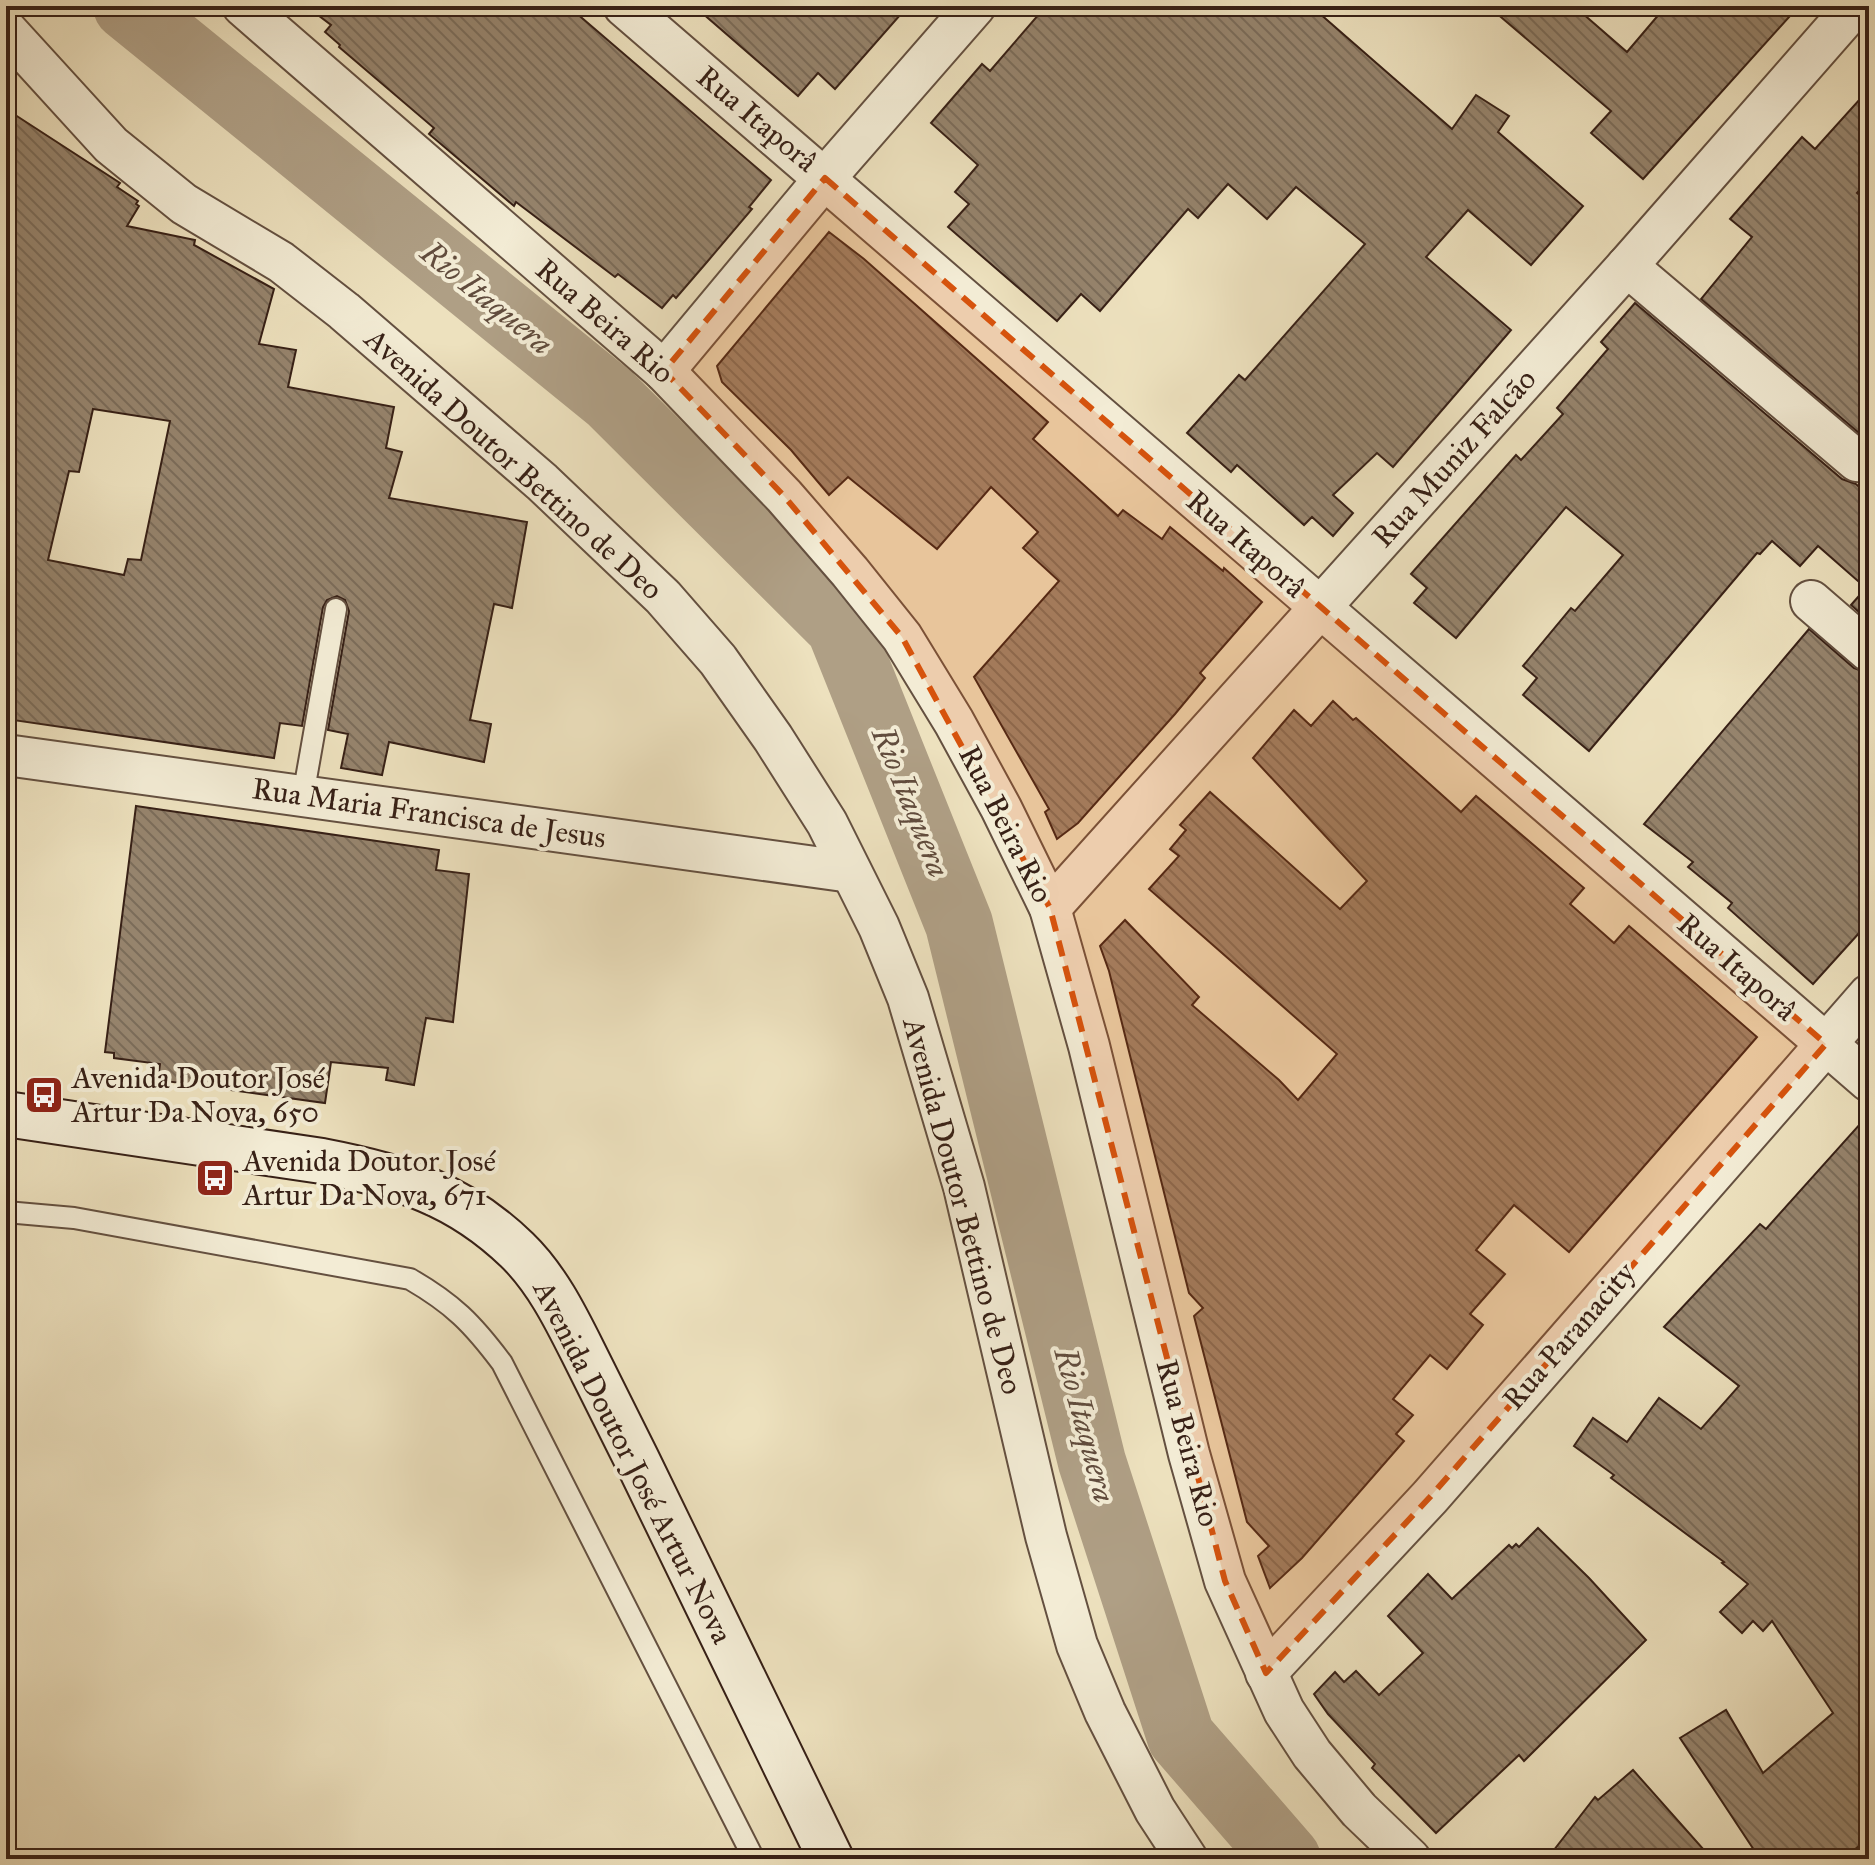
<svg xmlns="http://www.w3.org/2000/svg" width="1875" height="1865" viewBox="0 0 1875 1865" font-family="'IM FELL Great Primer',serif">
	<defs>
		<pattern id="building-back-hatch" width="6" height="6" patternUnits="userSpaceOnUse" patternTransform="scale(2)"><rect width="6" height="6" fill="#96846d"/><path d="M-1 5l2 2M0 0l6 6M5-1l2 2" fill="none" stroke="#7b6c59"/></pattern>
	</defs>
	<rect width="100%" height="100%" fill="#ede1be"/>
	<filter id="stains"><feTurbulence type="fractalNoise" baseFrequency=".0025" numOctaves="4"/><feColorMatrix values="0 0 0 0 .2 0 0 0 0 .09 0 0 0 0 .02 0 0 0 .5 -.17"/></filter>
	<radialGradient id="worn" r=".72"><stop offset=".6" stop-color="#630" stop-opacity="0"/><stop offset="1" stop-color="#630" stop-opacity=".3"/></radialGradient>
	<g fill="none" stroke-linecap="round" stroke-linejoin="round">
		<path stroke="#af9f85" stroke-width="68" d="M127,6L610,398L840,627L959,924L1092,1462L1181,1737L1287,1859"/>
	</g>
	<g fill="url(#building-back-hatch)" stroke="#372016" stroke-width="2" fill-rule="evenodd">
		<path d="M306,6H568L771,180L749,207L752,209L707,262L676,298L673,295L662,308L618,274L615,277L516,202L514,206L429,134L434,128L339,47L340,45L325,32L331,25Z"/>
		<path d="M694,6H908L835,89L818,73L798,96Z"/>
		<path d="M1046,6H1311L1452,129L1476,95L1509,116L1498,132L1583,206L1531,265L1468,210L1426,257L1511,330L1393,467L1377,453L1333,495L1353,513L1333,536L1312,517L1304,525L1237,465L1231,472L1187,433L1239,375L1245,380L1365,244L1296,187L1267,219L1228,184L1198,218L1188,209L1100,311L1081,294L1057,321L948,227L969,204L955,192L978,165L931,123L982,64L990,71Z"/>
		<path d="M1488,6H1574L1627,52L1666,6H1799L1643,179L1591,133L1611,111Z"/>
		<path d="M1869,89V180L1857,193L1869,203V421L1859,433L1701,299L1752,237L1730,219L1802,137L1815,149Z"/>
		<path d="M6,109L120,183L117,187L138,201L136,204L139,206L127,226L195,240L194,245L274,289L259,344L296,350L288,387L394,407L386,448L402,452L389,498L527,522L512,608L494,604L470,720L491,724L484,762L389,742L382,775L341,768L348,734L328,730L349,611L345,600L337,596L327,600L323,607L302,726L280,723L274,758L6,719ZM93,409L170,421L141,560L128,559L124,575L48,560L69,471L79,472Z"/>
		<path d="M829,232L864,259L1048,422L1033,439L1118,516L1123,510L1162,539L1170,527L1223,571L1224,568L1262,602L1200,673L1205,678L1175,714L1078,823L1057,839L1045,812L1049,809L974,677L1059,581L1023,548L1038,532L991,487L937,549L848,477L829,495L791,450L722,382L717,366Z"/>
		<path d="M1635,303L1842,479L1856,484L1869,496V621L1851,605L1866,588L1818,546L1800,566L1772,541L1760,554L1757,553L1589,751L1523,695L1537,678L1523,666L1571,608L1575,611L1623,555L1566,507L1456,638L1414,603L1427,588L1411,574L1516,455L1521,460L1563,414L1557,408L1608,349L1601,342Z"/>
		<path d="M1809,629L1854,668L1869,673V922L1813,984L1728,908L1732,903L1688,867L1693,862L1644,824Z"/>
		<path d="M1333,701L1353,720L1356,718L1461,812L1476,796L1584,888L1570,904L1614,943L1629,926L1757,1037L1569,1252L1514,1205L1476,1250L1505,1274L1470,1314L1483,1325L1447,1369L1430,1355L1393,1399L1413,1415L1396,1434L1404,1441L1302,1558L1270,1588L1258,1556L1269,1546L1247,1522L1194,1316L1203,1308L1189,1293L1109,971L1100,946L1125,920L1199,997L1192,1005L1279,1080L1298,1100L1337,1054L1149,889L1179,856L1170,849L1186,830L1180,825L1210,792L1340,909L1367,881L1253,758L1294,710L1311,726Z"/>
		<path d="M136,806L439,850L436,870L469,874L453,1022L426,1018L414,1085L386,1080L388,1068L331,1062L325,1103L158,1080L160,1064L114,1058V1053L105,1052Z"/>
		<path d="M1869,1114V1837L1844,1859H1760L1680,1738L1726,1710L1763,1773L1833,1713L1772,1621L1763,1631L1753,1621L1742,1633L1720,1612L1748,1584L1722,1563L1724,1562L1611,1478L1614,1475L1574,1446L1593,1418L1627,1442L1659,1398L1701,1429L1739,1386L1664,1327L1760,1224L1766,1229Z"/>
		<path d="M1538,1528L1589,1578L1646,1640L1524,1761L1519,1755L1436,1833L1372,1768L1375,1764L1328,1714L1314,1694L1335,1672L1344,1682L1356,1671L1379,1695L1423,1653L1388,1616L1412,1591L1428,1574L1452,1599L1509,1545L1512,1548L1516,1544L1519,1547Z"/>
		<path d="M1633,1770L1712,1859H1547L1595,1797L1598,1800Z"/>
	</g>
	<g fill="none" stroke-linecap="round" stroke-linejoin="round">
		<defs>
			<g id="lane">
				<path d="M303,796L336,609"/>
				<path d="M6,1212L74,1218L410,1279C453,1304 472,1323 502,1363L754,1859"/>
			</g>
			<g id="street">
				<path d="M243,6L664,371L784,496L850,572L902,637L954,722L1001,808L1050,908L1089,1046L1189,1454L1225,1581L1284,1711L1312,1754L1359,1810L1410,1859"/>
				<path d="M624,6L1869,1081"/>
				<path d="M6,30L111,145L184,204L281,262L344,311L542,482L663,597L718,660L773,738L827,823L879,927L908,998L964,1187L1046,1536L1077,1645L1105,1712L1155,1810L1187,1859"/>
				<path d="M1627,266L1857,461L1869,462"/>
				<path d="M664,371L825,178L975,6"/>
				<path d="M1811,601L1869,651"/>
				<path d="M6,755L851,872"/>
				<path d="M1050,908L1627,266L1855,6"/>
				<path d="M1266,1673L1430,1497L1869,995"/>
			</g>
			<path id="secondary" d="M6,1114L322,1161C400,1176 458,1193 517,1250C546,1278 565,1316 583,1352C601,1388 619,1424 637,1460C702,1593 766,1726 831,1859"/>
		</defs>
		<use href="#lane" stroke="#645040" stroke-width="24"/>
		<use href="#street" stroke="#645040" stroke-width="44"/>
		<use href="#secondary" stroke="#372016" stroke-width="48"/>
		<use href="#lane" stroke="#f3ecd5" stroke-width="20"/>
		<use href="#street" stroke="#f3ecd5" stroke-width="40"/>
		<use href="#secondary" stroke="#f3ecd5" stroke-width="44"/>
	</g>
	<path fill="#d6530d" fill-opacity="0.2" stroke="#d6530d" stroke-width="6" stroke-dasharray="16 10" stroke-linejoin="round" d="M825,178L1826,1044L1430,1497L1266,1673L1225,1581L1050,908L902,637L784,496L664,371Z"/>
	<defs>
		<symbol id="bus-square" viewBox="-11 -11 22 22"><rect x="-9" y="-9" width="18" height="18" rx="4" fill="#8f2418" stroke="#f3ecd5"/><path d="M-5-6H5V4H4V6H2V4H-2V6H-4V4H-5ZM-3.5-4V0h7V-4ZM-3.5 1.2v1.5H-2V1.2ZM2 1.2v1.5H3.5V1.2Z" fill="#fff"/></symbol>
	</defs>
	<g fill-rule="evenodd">
		<use href="#bus-square" x="22" y="1073" width="44" height="44"/>
		<use href="#bus-square" x="193" y="1156" width="44" height="44"/>
	</g>
	<g text-anchor="middle" dominant-baseline="central" stroke-width="8" stroke-linejoin="round" paint-order="stroke">
		<g font-size="30" fill="#372016" stroke="#f3ecd5">
			<text transform="translate(757 119) rotate(40)">Rua Itaporâ</text>
			<text transform="translate(605 321) rotate(41)">Rua Beira Rio</text>
			<text transform="translate(1454 458) rotate(-48)">Rua Muniz Falcão</text>
			<text transform="translate(514 464) rotate(42)">Avenida Doutor Bettino de Deo</text>
			<text transform="translate(1246 544) rotate(41)">Rua Itaporâ</text>
			<text transform="translate(429 813) rotate(8)">Rua Maria Francisca de Jesus</text>
			<text transform="translate(1006 824) rotate(63)">Rua Beira Rio</text>
			<text transform="translate(1737 967) rotate(41)">Rua Itaporâ</text>
			<text transform="translate(963 1206) rotate(75)">Avenida Doutor Bettino de Deo</text>
			<text transform="translate(1569 1336) rotate(-49)">Rua Paranacity</text>
			<text transform="translate(1188 1443) rotate(75)">Rua Beira Rio</text>
			<text transform="translate(633 1462) rotate(63)">Avenida Doutor José Artur Nova</text>
		</g>
		<g font-size="30" fill="#372016" stroke="#f3ecd5" text-anchor="start">
			<text x="72" y="1078">Avenida Doutor José<tspan x="72" dy="34">Artur Da Nova, 650</tspan></text>
			<text x="243" y="1161">Avenida Doutor José<tspan x="243" dy="34">Artur Da Nova, 671</tspan></text>
		</g>
		<g font-size="32" font-style="italic" fill="#614c3d" stroke="#f3ecd5">
			<text transform="translate(487 298) rotate(39)">Rio Itaquera</text>
			<text transform="translate(911 802) rotate(68)">Rio Itaquera</text>
			<text transform="translate(1085 1425) rotate(75)">Rio Itaquera</text>
		</g>
	</g>
	<rect width="1875" height="1865" fill="none" stroke="#ede1be" stroke-width="32"/>
	<rect x="8" y="8" width="1859" height="1849" fill="none" stroke="#372016" stroke-width="4"/>
	<rect x="16" y="16" width="1843" height="1833" fill="none" stroke="#372016" stroke-width="2"/>
	<rect width="100%" height="100%" filter="url(#stains)"/>
	<rect width="100%" height="100%" fill="url(#worn)"/>
</svg>
